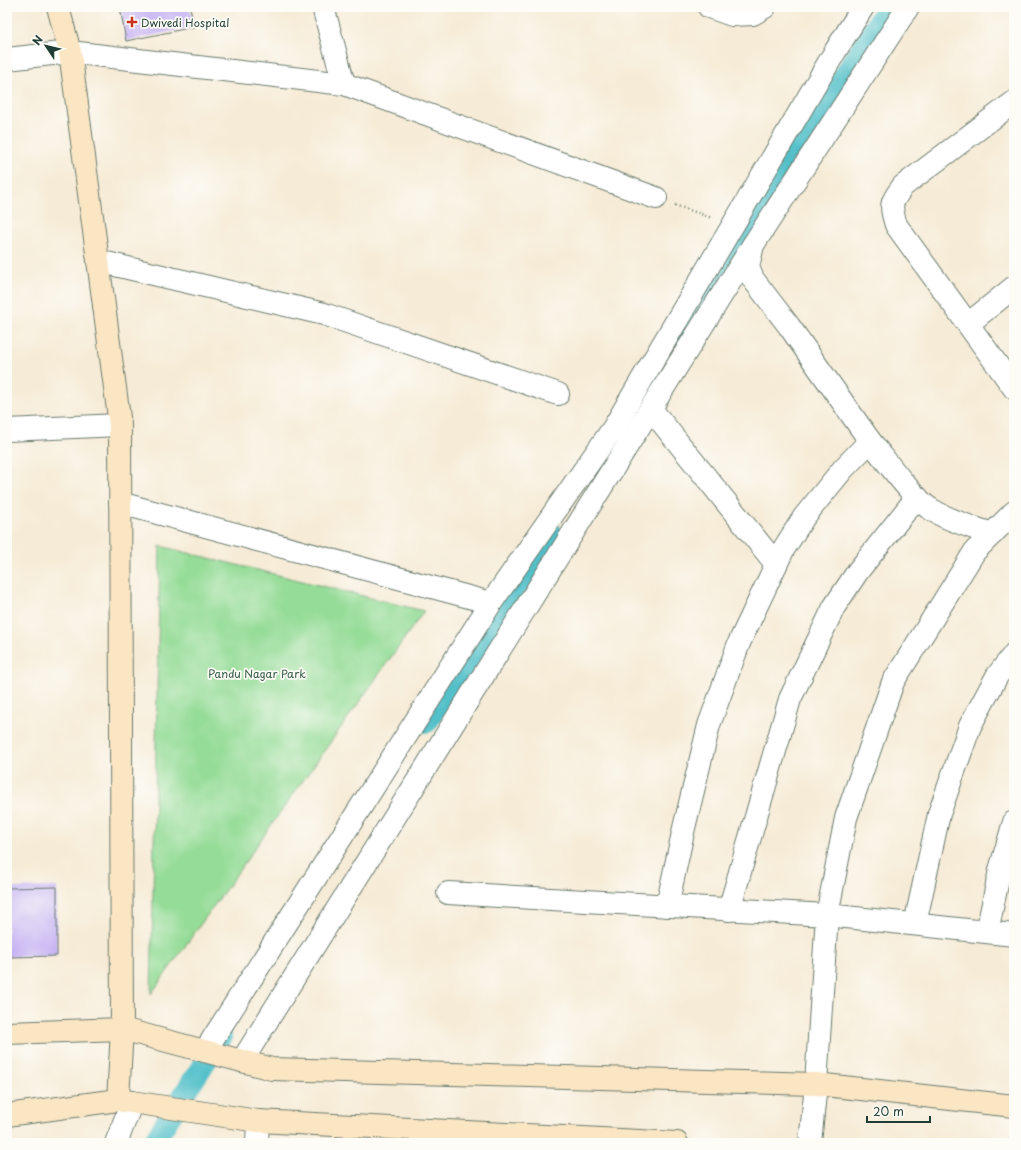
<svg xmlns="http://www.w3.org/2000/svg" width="1021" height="1150" viewBox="0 0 1021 1150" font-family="'Playpen Sans',sans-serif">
	<rect width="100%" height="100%" fill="#fdfcf7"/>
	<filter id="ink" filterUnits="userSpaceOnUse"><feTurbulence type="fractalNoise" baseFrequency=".025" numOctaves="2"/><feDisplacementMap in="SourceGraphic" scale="8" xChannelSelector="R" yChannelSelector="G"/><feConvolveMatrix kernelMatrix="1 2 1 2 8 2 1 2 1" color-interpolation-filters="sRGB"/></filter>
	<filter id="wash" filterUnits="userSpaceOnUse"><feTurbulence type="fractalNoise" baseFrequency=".012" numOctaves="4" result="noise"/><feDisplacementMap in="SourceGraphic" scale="16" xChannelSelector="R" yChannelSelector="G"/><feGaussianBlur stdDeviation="0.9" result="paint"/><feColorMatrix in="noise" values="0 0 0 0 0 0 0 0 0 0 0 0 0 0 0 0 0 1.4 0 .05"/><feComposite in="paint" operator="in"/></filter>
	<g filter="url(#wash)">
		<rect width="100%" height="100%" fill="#f6ebd6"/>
		<path fill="#94dc97" stroke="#5a8c66" d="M160,546L424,611L151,994Z"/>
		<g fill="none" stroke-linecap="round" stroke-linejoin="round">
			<g stroke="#52c0c9" stroke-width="22">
				<path d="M679,335L888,7"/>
				<path d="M427,722L552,534"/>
				<path d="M153,1143L221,1037"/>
			</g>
		</g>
		<g id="blocks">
			<g fill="#c1adf3">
				<path d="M120,7H190L194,27L126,41Z"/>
				<path d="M57,887V956L7,957V888Z"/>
			</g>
		</g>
	</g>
	<g filter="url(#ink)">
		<use href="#blocks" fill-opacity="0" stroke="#6a7a6d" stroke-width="1"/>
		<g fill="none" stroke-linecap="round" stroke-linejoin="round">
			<defs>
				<g id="street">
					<path d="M323,7L344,84"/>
					<path d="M709,7L732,15L753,14L765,7"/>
					<path d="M7,59L70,52L344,84L656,198"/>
					<path d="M1014,102L903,186C890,204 890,204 896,225L1014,388"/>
					<path d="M98,261L324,314L558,394"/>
					<path d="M968,324L1014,287"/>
					<path d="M651,409L776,564"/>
					<path d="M7,430L120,425"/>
					<path d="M870,441L789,326L753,279L748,267L753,245L908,7"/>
					<path d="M120,503L491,603"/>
					<path d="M448,893L827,915L1014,935"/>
					<path d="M667,906L684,828L709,725L739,643L783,550L804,517L843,469L870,441C885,459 913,499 932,510C950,521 972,527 992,534"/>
					<path d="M729,910L790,699L834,607L858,571L917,497"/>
					<path d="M915,924L939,814L970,726L997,676L1014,654"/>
					<path d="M987,932L1000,870L1014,822"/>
					<path d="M205,1051L491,603L614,427L836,50L863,7"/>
					<path d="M242,1061L753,245"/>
					<path d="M116,1143L132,1102"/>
					<path d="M257,1143L258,1121"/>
					<path d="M810,1143L816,1084L827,915L846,818L893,682L975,551L1014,512"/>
				</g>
				<g id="secondary">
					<path d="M58,7L70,52L120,425L122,1029L118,1100"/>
					<path d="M7,1033L122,1029L272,1069L816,1084L1014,1106"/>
					<path d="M7,1115L118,1100L258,1121L677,1143"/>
				</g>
			</defs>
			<use href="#street" stroke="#6a7a6d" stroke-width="24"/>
			<use href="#secondary" stroke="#6a7a6d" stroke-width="24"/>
			<path stroke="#6a7a6d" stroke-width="2.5" stroke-dasharray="1 3" stroke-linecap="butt" d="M675,205L712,218"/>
			<use href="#street" stroke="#fff" stroke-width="22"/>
			<use href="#secondary" stroke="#fbe6c4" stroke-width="22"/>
		</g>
	</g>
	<path fill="#c8321e" stroke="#fdfcf7" stroke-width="1.5" d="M130 16h4v4h4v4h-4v4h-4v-4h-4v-4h4z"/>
	<g text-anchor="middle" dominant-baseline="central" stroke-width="3.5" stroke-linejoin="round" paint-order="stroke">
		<g font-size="11" fill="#1f3d34" stroke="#fdfcf7" text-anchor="start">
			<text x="141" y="22">Dwivedi Hospital</text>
		</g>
		<g font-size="11" fill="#365d48" stroke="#fdfcf7">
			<text x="257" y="673">Pandu Nagar Park</text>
		</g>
	</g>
	<rect width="1021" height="1150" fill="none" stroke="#fdfcf7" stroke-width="24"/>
	<g transform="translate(46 46) rotate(305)" stroke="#fdfcf7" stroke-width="3" paint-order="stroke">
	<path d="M0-3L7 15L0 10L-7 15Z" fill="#1f3d34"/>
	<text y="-6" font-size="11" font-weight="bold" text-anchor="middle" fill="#1f3d34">N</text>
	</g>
	<path d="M867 1116v6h63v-6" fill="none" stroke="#1f3d34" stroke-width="2"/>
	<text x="873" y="1116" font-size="12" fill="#1f3d34" stroke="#fdfcf7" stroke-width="3" paint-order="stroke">20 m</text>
</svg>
